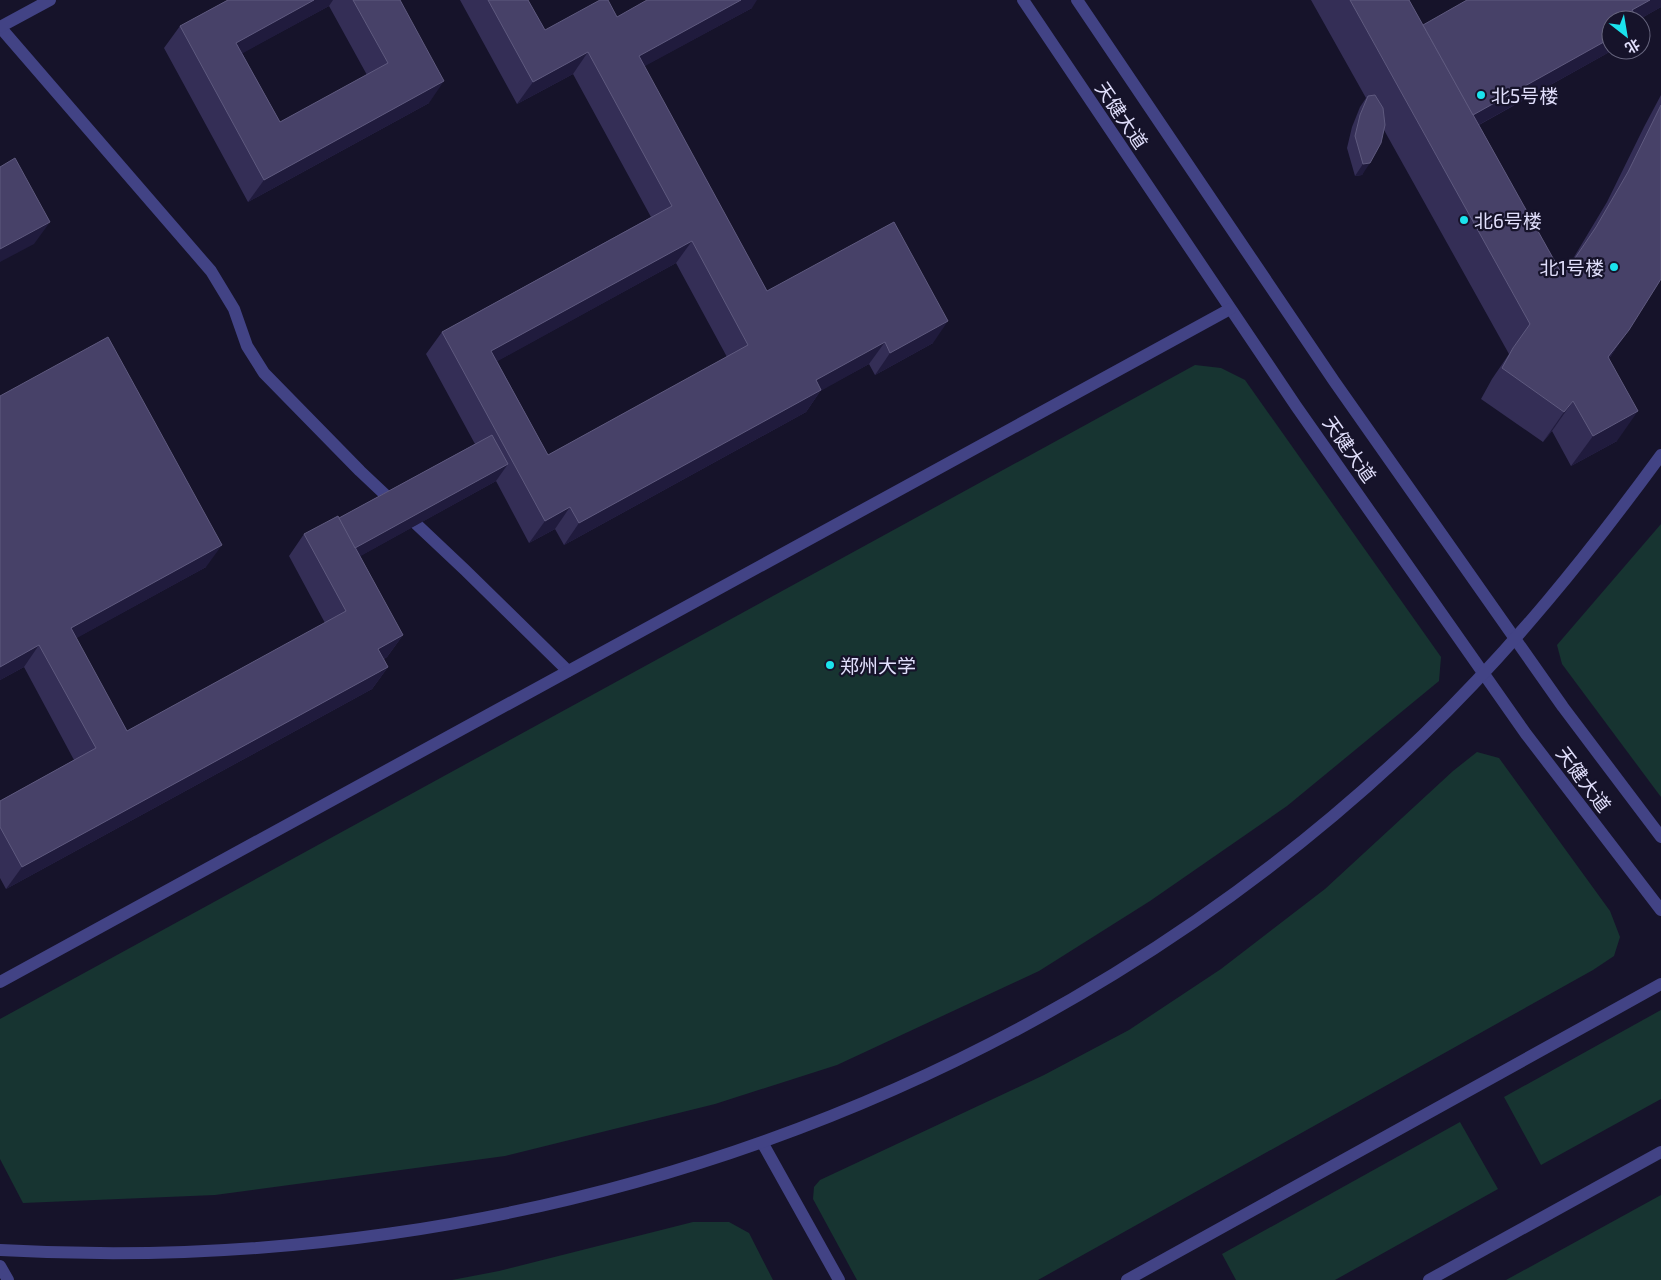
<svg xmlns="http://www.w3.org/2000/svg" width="1661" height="1280" viewBox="0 0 1661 1280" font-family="'Exo 2','Noto Sans SC',sans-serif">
	<rect width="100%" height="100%" fill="#16132a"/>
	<g fill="#173431">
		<path d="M1195,365L1221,368L1245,380L1441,657L1439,681L1287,806L1150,901L1039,971L837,1065L715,1104L505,1156L215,1195L23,1203L0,1159V1019Z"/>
		<path d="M1661,524V797L1562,664L1557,645Z"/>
		<path d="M1477,752L1499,758L1610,911L1620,937L1614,956L1593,970L1038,1280H857L813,1199L814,1187L820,1180L1044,1075L1129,1030L1221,969L1325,889L1453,771Z"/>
		<path d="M1661,1010V1099L1541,1165L1504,1097Z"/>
		<path d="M1460,1122L1498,1189L1335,1280H1236L1222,1254Z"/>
		<path d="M1661,1195V1280H1506Z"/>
		<path d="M693,1222H729L749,1233L773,1280H452L499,1271Z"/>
	</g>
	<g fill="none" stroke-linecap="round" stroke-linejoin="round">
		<g stroke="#424385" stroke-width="12">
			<path d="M1023,0L1296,406L1526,734L1661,910"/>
			<path d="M1077,0L1334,381L1563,707L1661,837"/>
			<path d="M0,27L211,271L234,309L247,346L264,373L360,471L465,570L568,671"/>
			<path d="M0,27L50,0"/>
			<path d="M0,982L1230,309"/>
			<path d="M763,1144L839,1280"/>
			<path d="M0,1250C524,1280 1044,1100 1423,735C1512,649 1588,555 1661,455"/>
			<path d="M0,1266L8,1280"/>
			<path d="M1127,1280L1661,984"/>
			<path d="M1429,1280L1661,1152"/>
		</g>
	</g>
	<g fill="#342e56" fill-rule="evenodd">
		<path d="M228,0H400L429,103L248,202L164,48L180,26ZM329,6L367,75L280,122L242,53Z"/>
		<path d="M460,0H528L545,30L617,17L752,8L644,66L767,291L933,343L875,375L869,364L821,390L806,412L564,545L555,529L529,543L496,481L360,556L403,635L387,657L384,659L388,667L372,689L6,889L0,878V801L74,760L24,667L0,680V396L206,567L76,638L127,731L325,623L289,556L304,534L339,518L475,444L426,354L442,332L651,217L573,74L517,104ZM676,263L727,357L548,455L497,361Z"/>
		<path d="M1311,0H1409L1423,25L1661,0V7L1638,20H1611L1613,50L1479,125L1562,275L1574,257L1607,202L1644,127L1661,95V279L1609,359L1617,441L1571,466L1552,431L1543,442L1481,399L1492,379L1509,354L1384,130L1362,175L1355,176L1347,148L1352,127L1360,107L1366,98Z"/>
	</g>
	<g fill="#201b3d">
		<path d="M314,0H333L329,6L221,65L236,43Z"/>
		<path d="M741,0H757L752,8L623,78L639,56Z"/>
		<path d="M1650,0H1661V7L1638,20H1625L1632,10Z"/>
		<path d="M1611,38V50H1613L1453,139L1468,117Z"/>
		<path d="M588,52L573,74L517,104L533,82Z"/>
		<path d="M444,81L429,103L248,202L264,180Z"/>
		<path d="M1370,163L1362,175L1355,176L1363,164Z"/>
		<path d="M50,222L34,244L0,262V249Z"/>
		<path d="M692,241L676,263L476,373L491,351Z"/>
		<path d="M948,321L933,343L875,375L890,353Z"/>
		<path d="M1629,330L1608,360V357Z"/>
		<path d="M885,342L869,364L801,402L816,380Z"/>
		<path d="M821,390L806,412L564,545L579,523Z"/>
		<path d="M1573,401L1552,431L1543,442L1564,412Z"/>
		<path d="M1638,411L1617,441L1571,466L1593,436Z"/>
		<path d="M508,464L496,481L339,568L351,550Z"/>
		<path d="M570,507L555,529L529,543L545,521Z"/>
		<path d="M222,545L206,567L55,650L71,628Z"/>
		<path d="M403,635L387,657L363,671L378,649Z"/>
		<path d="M39,645L24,667L0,680V667Z"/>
		<path d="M388,667L372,689L6,889L22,867Z"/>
	</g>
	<g fill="#474168" stroke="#5f5a7f" fill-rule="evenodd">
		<path d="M228,0H314L236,43L280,122L388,63L353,0H400L444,81L264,180L180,26Z"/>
		<path d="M488,0H528L545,30L600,0H608L617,17L647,0H741L639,56L767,291L894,222L948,321L890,353L885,342L816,380L821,390L579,523L570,507L545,521L442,332L672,206L588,52L533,82ZM692,241L748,345L548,455L491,351Z"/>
		<path d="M1350,0H1409L1563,276L1596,227L1628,172L1661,105V279L1629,330L1608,357L1638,411L1593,436L1573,401L1564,412L1502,368L1513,348L1530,324Z"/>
		<path d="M1467,0H1650L1632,10L1638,20H1611V38L1473,115L1423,25Z"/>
		<path d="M1375,95L1383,108L1385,125L1381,143L1370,163L1363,164L1355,136L1360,115L1368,96Z"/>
		<path d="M15,158L50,222L0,249V167Z"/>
		<path d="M108,337L222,545L71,628L127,731L346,611L304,534L338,516L403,635L378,649L388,667L22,867L0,827V801L96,748L39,645L0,667V396Z"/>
		<path d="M492,435L508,464L355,548L339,518Z"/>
	</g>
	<g fill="#1be3ed" stroke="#16132a" stroke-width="2">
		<circle cx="1481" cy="95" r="5"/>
		<circle cx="1464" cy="220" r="5"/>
		<circle cx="1614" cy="267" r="5"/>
		<circle cx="830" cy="665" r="5"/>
	</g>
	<g text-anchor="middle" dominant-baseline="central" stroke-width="4.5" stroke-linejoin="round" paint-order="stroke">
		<g font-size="19" fill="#e1dffc" stroke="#16132a" text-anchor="start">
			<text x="1491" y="95">北5号楼</text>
			<text x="1474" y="220">北6号楼</text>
			<text x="1604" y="267" text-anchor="end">北1号楼</text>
			<text x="840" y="665">郑州大学</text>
		</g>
		<g font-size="19" fill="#e1dffc" stroke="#16132a">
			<text transform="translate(1122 115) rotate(56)">天健大道</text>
			<text transform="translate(1350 449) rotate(55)">天健大道</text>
			<text transform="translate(1584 779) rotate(53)">天健大道</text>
		</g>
	</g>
	<g transform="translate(1626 35) rotate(149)"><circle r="24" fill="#16132a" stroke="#67657e"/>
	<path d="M0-4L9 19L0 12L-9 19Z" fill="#1be3ed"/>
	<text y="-8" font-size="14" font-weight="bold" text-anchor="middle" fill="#e1dffc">北</text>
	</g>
</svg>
